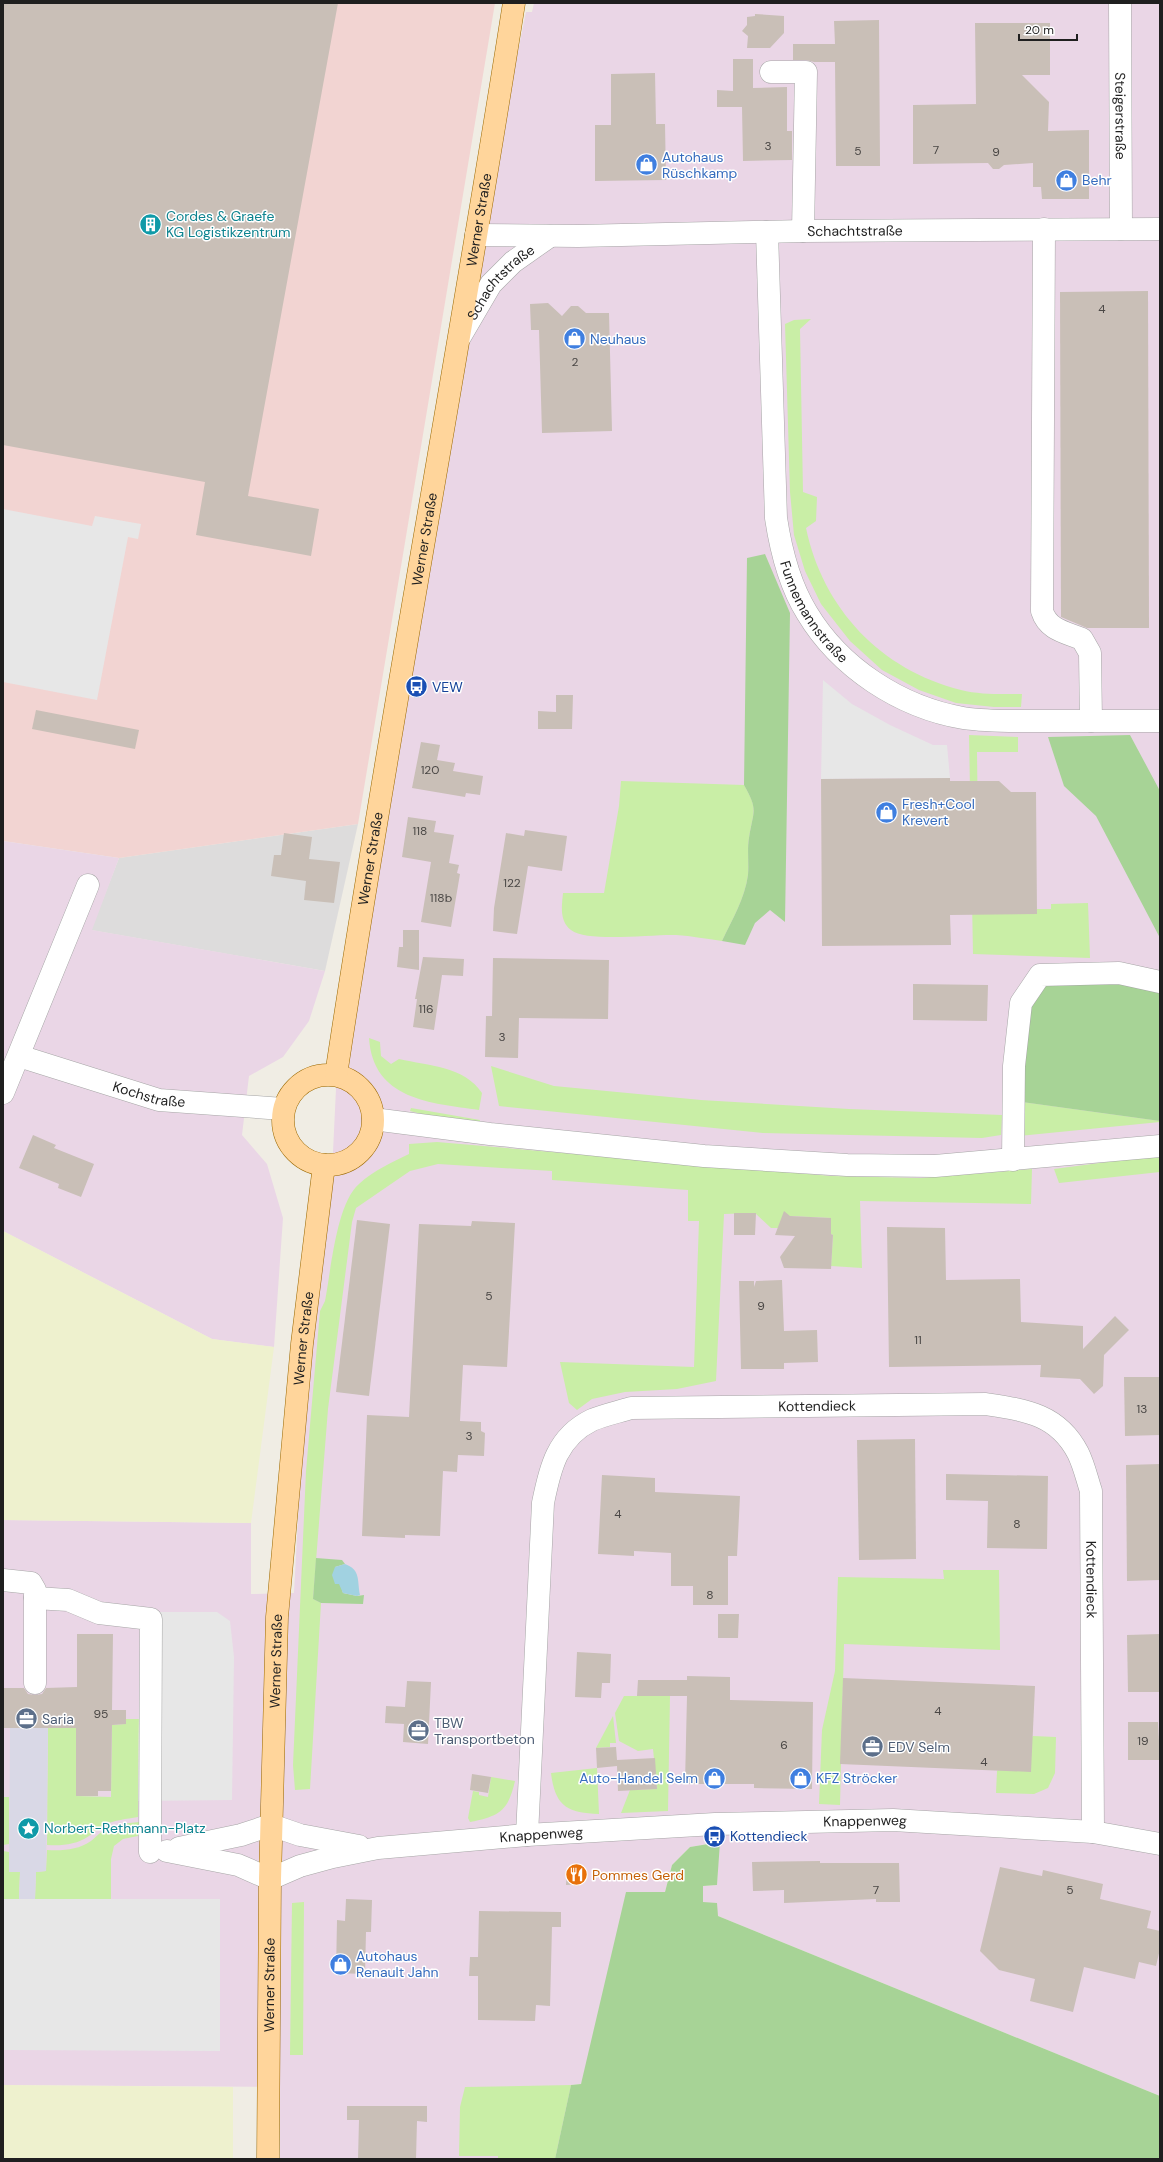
<svg xmlns="http://www.w3.org/2000/svg" width="1163" height="2162" viewBox="0 0 1163 2162" font-family="'DM Sans',sans-serif">
	<rect width="100%" height="100%" fill="#f0ede4"/>
	<path fill="#dddcdc" d="M358,824L325,971L91,930L119,858Z"/>
	<path fill="#f2d4d2" d="M3,3H495L358,824L119,858L3,841Z"/>
	<g fill="#ead6e6">
		<path d="M534,3H1160V2096L718,1916L703,1902V1886L717,1885L719,1842L690,1847L672,1865L665,1892L581,2084L571,2085L555,2159H280V2087L3,2085V1520L251,1523V1594L294,1593L305,1385L332,1173L337,1068L479,243L526,12H532Z"/>
		<path d="M3,841L119,858L92,930L325,971L309,1021L283,1057L249,1076L242,1135L267,1164L283,1218L274,1347L212,1339L3,1231Z"/>
	</g>
	<g fill="#eef1ce">
		<path d="M3,1231L212,1339L274,1347L251,1523L3,1520Z"/>
		<path d="M3,2085L233,2087V2159H3Z"/>
	</g>
	<g fill="#c9eea6">
		<path d="M811,319L800,329L803,492L817,497L816,521L806,528C823,609 881,670 961,690C981,695 1002,694 1022,694L1021,707H994L956,703L919,690L882,670L850,641L821,604L805,571L794,535L790,492L785,324L794,320Z"/>
		<path d="M969,735L1018,737V752H977L979,914H1037V909H1051V904L1088,903L1090,958L973,954Z"/>
		<path d="M621,781L744,785C759,811 753,811 749,838C747,850 749,863 748,875C745,898 732,920 722,941C707,939 692,936 676,935C653,934 588,943 571,930C559,921 562,905 563,893H604L619,806Z"/>
		<path d="M369,1038L380,1042L381,1056L391,1064L399,1059C429,1066 464,1066 482,1093L479,1110C431,1103 373,1100 369,1038Z"/>
		<path d="M491,1066L554,1086L701,1100L849,1109L1002,1115L1001,1135L982,1138L763,1133L499,1106Z"/>
		<path d="M1022,1102L1160,1121V1122L1019,1136Z"/>
		<path d="M411,1108L480,1120V1123L433,1117L410,1111Z"/>
		<path d="M437,1142L831,1176L921,1178L1032,1169L1031,1204L860,1201L862,1268L831,1266L833,1235L831,1234V1218L790,1216L785,1214L783,1228H771L755,1213L724,1214L716,1381L677,1389L625,1392L592,1399L577,1410L569,1403L560,1362L694,1367L699,1221H688V1190L552,1180V1171L438,1164L410,1171L356,1208L352,1222L328,1409L313,1599L321,1603L310,1789L295,1790L293,1765L306,1471L320,1311L325,1301C331,1271 336,1204 359,1184C374,1170 391,1163 409,1154V1144Z"/>
		<path d="M1160,1155V1172L1059,1183L1054,1169Z"/>
		<path d="M943,1570H999L1000,1650L844,1644L840,1805L819,1804L822,1730L835,1671L838,1577L944,1579Z"/>
		<path d="M624,1696H670L668,1811L621,1813L630,1790L657,1789L653,1749L638,1751L619,1741L615,1713Z"/>
		<path d="M613,1716L616,1743H610V1747L596,1748Z"/>
		<path d="M126,1719H139L138,1817C126,1819 115,1820 104,1825C98,1827 94,1833 89,1836C76,1845 61,1846 47,1845L48,1728H76V1796L111,1797L112,1725L125,1724Z"/>
		<path d="M1033,1736L1056,1737L1055,1773L1048,1788L1034,1794L996,1793L997,1771Z"/>
		<path d="M597,1768L599,1814C567,1813 555,1806 551,1773Z"/>
		<path d="M491,1777L515,1781C508,1811 500,1816 470,1822L468,1818L473,1791L479,1792V1795L488,1797Z"/>
		<path d="M3,1797H9V1844L3,1845Z"/>
		<path d="M139,1822L138,1836L123,1839L114,1846L111,1859V1899H35L36,1872L46,1871L47,1850C62,1851 78,1850 91,1841C95,1838 98,1834 103,1831C113,1825 127,1823 139,1822Z"/>
		<path d="M3,1851L9,1852V1872H20L19,1899H3Z"/>
		<path d="M304,1902L303,2055H290L292,1903Z"/>
		<path d="M571,2085L555,2159H498V2156H459L460,2107L465,2087Z"/>
	</g>
	<g fill="#a7d396">
		<path d="M765,554L790,613L785,922L770,910L755,923L745,945L722,941C732,920 745,898 748,875C749,863 747,850 749,838C753,811 759,811 744,785L747,558Z"/>
		<path d="M1130,735L1160,791V938L1096,816L1064,786L1048,737Z"/>
		<path d="M1051,980L1139,983L1160,994V1121L1022,1102L1029,1003Z"/>
		<path d="M316,1558L342,1560L345,1564L335,1567L343,1593L357,1596L364,1595L363,1604L321,1603L313,1599Z"/>
		<path d="M720,1842L717,1885L703,1886V1902L717,1903L718,1916L1160,2096V2159H555L571,2085L581,2084L626,1892H665L672,1865L690,1847Z"/>
	</g>
	<g fill="#e7e7e7">
		<path d="M3,509L92,526L95,516L141,524L138,539L128,537L97,700L3,682Z"/>
		<path d="M823,680L852,704L890,725L933,745H947L950,778L821,779Z"/>
		<path d="M140,1612H217L230,1621L234,1657L232,1800L138,1801Z"/>
		<path d="M3,1899H220V2051L3,2050Z"/>
	</g>
	<path fill="#d9d8e6" d="M10,1728H48L46,1871L36,1872L35,1899H19L20,1872H9Z"/>
	<path fill="#a1d2e1" d="M345,1564C361,1570 357,1580 360,1595L357,1596L343,1593L339,1584H335L332,1575L335,1567Z"/>
	<g fill="#c9bfb7">
		<path d="M3,3H338L248,496L319,509L311,556L196,535L205,482L3,445Z"/>
		<path d="M755,14L784,16V33L770,48H747L748,36L742,31L747,25V17L755,16Z"/>
		<path d="M879,20L880,166H836L835,62H814L806,60H793V44H835L834,21Z"/>
		<path d="M975,23H1050V75H1022L1049,102L1048,131L1089,130V199H1042L1041,187H1033V163L1004,165L999,169H993L988,163L913,164V105L976,104Z"/>
		<path d="M733,59H753V88L787,87V131H792V160L743,161L742,107H717V90L733,91Z"/>
		<path d="M655,73L656,124H665L666,180L595,181V125H611V74Z"/>
		<path d="M1148,291L1149,628H1087L1061,617L1060,292Z"/>
		<path d="M548,303L562,316L571,306H578L586,313H609L612,431L542,433L539,330H531L530,304Z"/>
		<path d="M556,695H573L572,729H538V711L556,712Z"/>
		<path d="M36,710L139,730L135,749L32,729Z"/>
		<path d="M421,742L440,745L437,760L455,763L453,771L483,776L480,795L466,793L465,797L412,788Z"/>
		<path d="M950,778V781H999L1011,792H1036L1037,914L950,915L951,945L822,946L821,779Z"/>
		<path d="M408,817L436,821L434,832L454,835L449,863L459,865L457,873L460,874L451,927L421,922L431,862L402,857Z"/>
		<path d="M525,830L567,836L562,871L528,866L517,934L493,931L494,908L506,833L524,836Z"/>
		<path d="M284,833L312,837L309,859L340,862L334,903L304,900L306,881L271,876L274,855H281Z"/>
		<path d="M403,930H419V970L397,967L399,947H403Z"/>
		<path d="M423,957L464,959L463,976L442,975L434,1030L413,1027L417,999H415Z"/>
		<path d="M493,958L609,960L608,1019L519,1018L518,1058L485,1057L486,1016H492Z"/>
		<path d="M913,984L988,985L987,1021L913,1020Z"/>
		<path d="M33,1135L56,1145L54,1148L94,1164L81,1197L58,1188L59,1184L19,1168Z"/>
		<path d="M784,1211L790,1216L831,1218V1234L833,1235L831,1269L784,1268L780,1257L795,1236L775,1235Z"/>
		<path d="M734,1213H756L755,1235H734Z"/>
		<path d="M357,1220L390,1224L369,1396L336,1392Z"/>
		<path d="M472,1221L515,1223L507,1367L463,1365L460,1421L481,1422V1431L485,1433L484,1456L458,1455L457,1472L443,1471L440,1536L405,1535V1538L362,1536L367,1415L409,1417L419,1224L471,1226Z"/>
		<path d="M887,1227L945,1228L946,1280L1020,1279L1021,1322L1083,1326V1349L1115,1316L1129,1330L1104,1355L1103,1386L1094,1394L1080,1379L1040,1377L1041,1365L889,1367Z"/>
		<path d="M782,1280L784,1331L817,1330L818,1362L784,1363V1369H741L739,1281H754V1287L756,1281Z"/>
		<path d="M1124,1377H1160V1435L1125,1436Z"/>
		<path d="M915,1439L916,1559L859,1560L857,1440Z"/>
		<path d="M1160,1464V1580L1127,1581L1126,1465Z"/>
		<path d="M946,1474L1048,1476L1047,1549L987,1548L988,1501L946,1500Z"/>
		<path d="M602,1475L655,1478V1492L740,1496L737,1556H728V1605H693V1586H671V1553L634,1551V1556L598,1554Z"/>
		<path d="M718,1614H739L738,1638H718Z"/>
		<path d="M77,1634H113L112,1710H126V1724L112,1725L111,1791H98V1796H76V1728H3V1688H24L28,1694L35,1695L42,1694L46,1688L77,1687Z"/>
		<path d="M1160,1634V1692H1128L1127,1635Z"/>
		<path d="M577,1652L611,1654L610,1683H602L601,1698L575,1697Z"/>
		<path d="M687,1676L730,1677V1700L813,1702L812,1789L754,1788V1784H685L687,1696H637L638,1680H687Z"/>
		<path d="M843,1678L1035,1686L1031,1772L840,1764Z"/>
		<path d="M407,1681L431,1682L428,1744L403,1742L404,1724L385,1723L386,1706L405,1707Z"/>
		<path d="M1128,1722H1158L1160,1760H1128Z"/>
		<path d="M616,1747L617,1760L655,1758L657,1789L618,1791L617,1766L597,1768L596,1748Z"/>
		<path d="M472,1774L491,1777L488,1793L470,1790Z"/>
		<path d="M820,1861V1863H899L900,1902H876V1899L784,1903V1890L753,1891L752,1862Z"/>
		<path d="M1000,1867L1042,1876L1043,1870L1103,1884L1100,1899L1151,1911L1147,1928L1160,1931V1949L1156,1966L1139,1962L1135,1979L1084,1967L1073,2012L1030,2001L1035,1979L999,1970L980,1951Z"/>
		<path d="M567,1870H585L583,1884L566,1885Z"/>
		<path d="M346,1899L372,1900L371,1932H366L365,1974L336,1973L337,1920L345,1921Z"/>
		<path d="M479,1911L561,1912V1927H552L550,2006L536,2005L535,2021L478,2020V1976H469L470,1957H478Z"/>
		<path d="M347,2106H427V2122L417,2121L416,2159H358L359,2120H347Z"/>
	</g>
	<g fill="none" stroke-linecap="round" stroke-linejoin="round">
		<defs>
			<g id="minor">
				<path id="s1" d="M1120,3L1121,229"/>
				<path d="M771,72H806L803,231"/>
				<path d="M1044,229L1042,611C1048,630 1065,632 1082,639L1090,653L1091,721"/>
				<path id="s2" d="M767,232L776,518C781,551 789,584 807,613C840,668 900,707 963,718C989,722 1016,721 1042,721C1081,721 1121,721 1160,721"/>
				<path id="s3" d="M476,235L578,236L803,231L1160,229"/>
				<path id="s4" d="M460,337L491,284L513,262L550,236"/>
				<path id="s5" d="M19,1056L159,1100L283,1109"/>
				<path d="M3,1093L88,885"/>
				<path d="M373,1119L490,1134L704,1156L847,1165L935,1166L1160,1146"/>
				<path d="M1013,1160L1014,1066L1021,1003L1040,975L1119,973L1160,982"/>
				<path d="M3,1580L31,1583L35,1590V1683"/>
				<path d="M35,1598L68,1600L99,1613L151,1619L150,1852"/>
				<path id="s6" d="M527,1835L543,1503C550,1468 557,1437 592,1420C604,1415 618,1412 631,1408L986,1404C1025,1410 1058,1414 1078,1453C1084,1465 1087,1479 1091,1491L1093,1832"/>
				<path d="M179,1848L241,1835L271,1825L300,1835L359,1846"/>
				<path id="s7" d="M167,1851L238,1865L270,1879L300,1866L333,1857L378,1848L527,1835L715,1824L893,1820L1093,1832L1160,1844"/>
			</g>
			<g id="major">
				<circle cx="328" cy="1120" r="45"/>
				<path id="s8" d="M336,1075C390,717 458,361 514,3"/>
				<path id="s9" d="M268,2159L270,1879L277,1617L302,1344L324,1165"/>
			</g>
		</defs>
		<use href="#minor" stroke="#a6a6a6" stroke-width="23"/>
		<use href="#major" stroke="#9a6800" stroke-width="23"/>
		<use href="#minor" stroke="#fff" stroke-width="22"/>
		<use href="#major" stroke="#ffd59b" stroke-width="22"/>
	</g>
	<defs>
		<symbol id="shop-disc" viewBox="-11 -11 22 22"><circle r="9.5" fill="#3f7fe0" stroke="#fff"/><path d="M-5-2.5h2.3a2.7 3.5 0 0 1 5.4 0H5L5.5 6h-11ZM-1.5-2.5h3a1.5 2.3 0 0 0-3 0Z" fill="#fff"/></symbol>
		<symbol id="building-disc" viewBox="-11 -11 22 22"><circle r="9.5" fill="#0f9aa8" stroke="#fff"/><path d="M-4-6H4V6H1V3H-1V6H-4ZM-2.5-4.3h1.7v1.8h-1.7ZM.8-4.3h1.7v1.8H.8ZM-2.5-1h1.7V.8h-1.7ZM.8-1h1.7V.8H.8Z" fill="#fff"/></symbol>
		<symbol id="bus-disc" viewBox="-11 -11 22 22"><circle r="9.5" fill="#1a4fb4" stroke="#fff"/><path d="M-5-6H5V4H4V6H2V4H-2V6H-4V4H-5ZM-3.5-4V0h7V-4ZM-3.5 1.2v1.5H-2V1.2ZM2 1.2v1.5H3.5V1.2Z" fill="#fff"/></symbol>
		<symbol id="office-disc" viewBox="-11 -11 22 22"><circle r="9.5" fill="#5c6f8a" stroke="#fff"/><path d="M-6-3h4V-5.5h4V-3h4V5H-6ZM-1-4.5V-3h2v-1.5ZM-6 0V1H6V0Z" fill="#fff"/></symbol>
		<symbol id="sight-disc" viewBox="-11 -11 22 22"><circle r="9.5" fill="#0f9aa8" stroke="#fff"/><path d="M0-6L1.8-2.2L6-1.7L2.9 1.2L3.7 5.4L0 3.3L-3.7 5.4L-2.9 1.2L-6-1.7L-1.8-2.2Z" fill="#fff"/></symbol>
		<symbol id="restaurant-disc" viewBox="-11 -11 22 22"><circle r="9.5" fill="#e8710a" stroke="#fff"/><path d="M-5-6h1v4h1v-4h1v4h1v-4h1v5L-1.5 .5V6h-2V.5L-5-1ZM5-6V6H3V1.5H1.5Q1.5-4 5-6Z" fill="#fff"/></symbol>
	</defs>
	<g fill-rule="evenodd">
		<use href="#shop-disc" x="634" y="152" width="25" height="25"/>
		<use href="#shop-disc" x="1054" y="168" width="25" height="25"/>
		<use href="#building-disc" x="138" y="212" width="25" height="25"/>
		<use href="#shop-disc" x="562" y="326" width="25" height="25"/>
		<use href="#bus-disc" x="404" y="674" width="25" height="25"/>
		<use href="#shop-disc" x="874" y="800" width="25" height="25"/>
		<use href="#office-disc" x="14" y="1706" width="25" height="25"/>
		<use href="#office-disc" x="406" y="1718" width="25" height="25"/>
		<use href="#office-disc" x="860" y="1734" width="25" height="25"/>
		<use href="#shop-disc" x="702" y="1766" width="25" height="25"/>
		<use href="#shop-disc" x="788" y="1766" width="25" height="25"/>
		<use href="#sight-disc" x="16" y="1816" width="25" height="25"/>
		<use href="#bus-disc" x="702" y="1824" width="25" height="25"/>
		<use href="#restaurant-disc" x="564" y="1862" width="25" height="25"/>
		<use href="#shop-disc" x="328" y="1952" width="25" height="25"/>
	</g>
	<g text-anchor="middle" dominant-baseline="central" stroke-width="3" stroke-linejoin="round" paint-order="stroke">
		<g font-size="12" fill="#4a4745">
			<text x="768" y="146">3</text>
			<text x="936" y="150">7</text>
			<text x="858" y="151">5</text>
			<text x="996" y="152">9</text>
			<text x="1102" y="309">4</text>
			<text x="575" y="362">2</text>
			<text x="430" y="770">120</text>
			<text x="420" y="831">118</text>
			<text x="512" y="883">122</text>
			<text x="441" y="898">118b</text>
			<text x="426" y="1009">116</text>
			<text x="502" y="1037">3</text>
			<text x="489" y="1296">5</text>
			<text x="761" y="1306">9</text>
			<text x="918" y="1340">11</text>
			<text x="1142" y="1409">13</text>
			<text x="469" y="1436">3</text>
			<text x="618" y="1514">4</text>
			<text x="1017" y="1524">8</text>
			<text x="710" y="1595">8</text>
			<text x="938" y="1711">4</text>
			<text x="101" y="1714">95</text>
			<text x="1143" y="1741">19</text>
			<text x="784" y="1745">6</text>
			<text x="984" y="1762">4</text>
			<text x="876" y="1890">7</text>
			<text x="1070" y="1890">5</text>
		</g>
		<g font-size="14" fill="#1f1f1f" stroke="#fff">
			<text stroke="none"><textPath href="#s1" startOffset="113">Steigerstraße</textPath></text>
			<text stroke="none"><textPath href="#s8" startOffset="867">Werner Straße</textPath></text>
			<text stroke="none"><textPath href="#s3" startOffset="379">Schachtstraße</textPath></text>
			<text stroke="none"><textPath href="#s4" startOffset="69">Schachtstraße</textPath></text>
			<text stroke="none"><textPath href="#s8" startOffset="543">Werner Straße</textPath></text>
			<text stroke="none"><textPath href="#s2" startOffset="389">Funnemannstraße</textPath></text>
			<text stroke="none"><textPath href="#s8" startOffset="219">Werner Straße</textPath></text>
			<text stroke="none"><textPath href="#s5" startOffset="136">Kochstraße</textPath></text>
			<text stroke="none"><textPath href="#s9" startOffset="822">Werner Straße</textPath></text>
			<text stroke="none"><textPath href="#s6" startOffset="660">Kottendieck</textPath></text>
			<text stroke="none"><textPath href="#s6" startOffset="1067">Kottendieck</textPath></text>
			<text stroke="none"><textPath href="#s9" startOffset="498">Werner Straße</textPath></text>
			<text stroke="none"><textPath href="#s7" startOffset="708">Knappenweg</textPath></text>
			<text stroke="none"><textPath href="#s7" startOffset="384">Knappenweg</textPath></text>
			<text stroke="none"><textPath href="#s9" startOffset="174">Werner Straße</textPath></text>
		</g>
		<g font-size="14" fill="#366cbe" stroke="#fff" text-anchor="start">
			<text x="662" y="157">Autohaus<tspan x="662" dy="16">Rüschkamp</tspan></text>
			<text x="1082" y="180">Behr</text>
			<text x="590" y="339">Neuhaus</text>
			<text x="902" y="804">Fresh+Cool<tspan x="902" dy="16">Krevert</tspan></text>
			<text x="698" y="1778" text-anchor="end">Auto-Handel Selm</text>
			<text x="816" y="1778">KFZ Ströcker</text>
			<text x="356" y="1956">Autohaus<tspan x="356" dy="16">Renault Jahn</tspan></text>
		</g>
		<g font-size="14" fill="#0d838f" stroke="#fff" text-anchor="start">
			<text x="166" y="216">Cordes &amp; Graefe<tspan x="166" dy="16">KG Logistikzentrum</tspan></text>
			<text x="44" y="1828">Norbert-Rethmann-Platz</text>
		</g>
		<g font-size="14" fill="#164399" stroke="#fff" text-anchor="start">
			<text x="432" y="687">VEW</text>
			<text x="730" y="1836">Kottendieck</text>
		</g>
		<g font-size="14" fill="#4e5e75" stroke="#fff" text-anchor="start">
			<text x="42" y="1719">Saria</text>
			<text x="434" y="1723">TBW<tspan x="434" dy="16">Transportbeton</tspan></text>
			<text x="888" y="1747">EDV Selm</text>
		</g>
		<g font-size="14" fill="#c56008" stroke="#fff" text-anchor="start">
			<text x="592" y="1875">Pommes Gerd</text>
		</g>
	</g>
	<rect width="1163" height="2162" fill="none" stroke="#1f1f1f" stroke-width="8"/>
	<path d="M1019 34v6h58v-6" fill="none" stroke="#1f1f1f" stroke-width="2"/>
	<text x="1025" y="34" font-size="12" fill="#1f1f1f" stroke="#ffffff" stroke-width="3" paint-order="stroke">20 m</text>
</svg>
